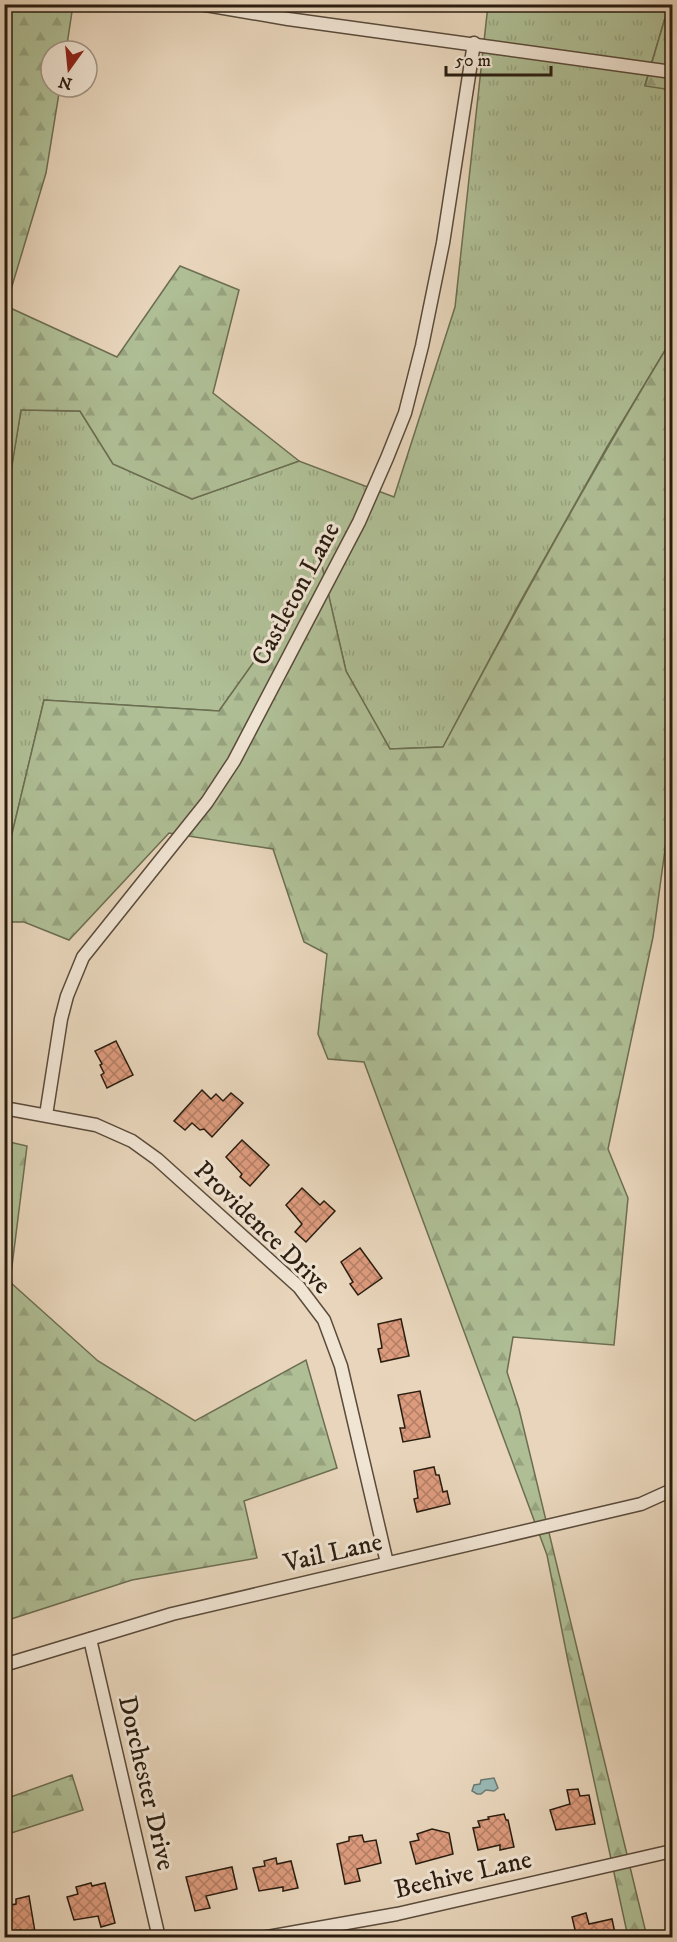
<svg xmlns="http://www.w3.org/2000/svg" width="677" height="1942" viewBox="0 0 677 1942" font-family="'IM FELL DW Pica',serif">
	<defs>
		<pattern id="grass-tufts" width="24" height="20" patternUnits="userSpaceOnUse" patternTransform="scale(1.5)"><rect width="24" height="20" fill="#afbe95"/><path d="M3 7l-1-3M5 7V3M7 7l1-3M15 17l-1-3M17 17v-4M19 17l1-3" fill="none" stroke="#97a37f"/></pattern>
		<pattern id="forest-firs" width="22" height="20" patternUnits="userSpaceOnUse" patternTransform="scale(1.5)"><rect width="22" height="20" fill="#afbe95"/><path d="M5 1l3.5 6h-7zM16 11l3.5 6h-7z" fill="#97a37f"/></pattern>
		<pattern id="building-cross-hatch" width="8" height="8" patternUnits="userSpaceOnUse" patternTransform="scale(1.5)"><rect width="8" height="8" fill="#dd9b7d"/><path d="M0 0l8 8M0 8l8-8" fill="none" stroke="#b37e65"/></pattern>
	</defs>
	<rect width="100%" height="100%" fill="#e8d5bb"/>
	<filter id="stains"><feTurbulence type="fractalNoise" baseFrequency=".00333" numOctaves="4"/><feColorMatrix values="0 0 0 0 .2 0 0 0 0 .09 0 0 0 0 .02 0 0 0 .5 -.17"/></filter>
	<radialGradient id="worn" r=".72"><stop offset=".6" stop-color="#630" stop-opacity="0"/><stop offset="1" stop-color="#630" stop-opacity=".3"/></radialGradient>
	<path fill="url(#grass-tufts)" stroke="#6c6e52" stroke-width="1.5" d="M488,5H672V14L665,18L645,85L672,90V339L607,447L520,602L443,747L390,749L346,671L322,567L219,711L44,700L5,863L4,509L21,410L80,411L113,464L192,499L299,461L394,497L455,307Z"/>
	<g fill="url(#forest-firs)" stroke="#6c6e52" stroke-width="1.5">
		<path d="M5,4L73,5L66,51H51V87H60L46,173L6,306L117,357L180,266L239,290L213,393L299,461L192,499L113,464L80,411L21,410L5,509Z"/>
		<path d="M672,14V90L645,86L665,18Z"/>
		<path d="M672,339V799L653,937L608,1149L628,1198L614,1345L513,1337L507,1372L519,1409L647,1937H628L568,1661L547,1555L364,1062L328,1059L318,1034L327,954L304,942L273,849L169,833L69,940L24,922H5V863L44,700L219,711L322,566L346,671L390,749L443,747C516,609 591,472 672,339Z"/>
		<path d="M5,1141L27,1146L10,1282L98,1361L195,1421L306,1360L337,1468L244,1501L257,1558L132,1580L11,1619L4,1604Z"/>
		<path d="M72,1775L83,1810L5,1835V1799Z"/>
	</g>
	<path fill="#98b8b4" stroke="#6c7a72" stroke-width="1.5" d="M494,1778L498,1788L494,1791L486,1790L481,1794H477L472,1791L474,1785L480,1784L481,1780Z"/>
	<g fill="url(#building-cross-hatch)" stroke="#2a1d10" stroke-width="1.5">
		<path d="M116,1041L133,1075L107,1088L101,1075L104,1073L100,1065L102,1064L95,1051Z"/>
		<path d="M202,1090L211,1099L216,1094L223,1101L231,1093L243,1103L212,1137L204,1129L200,1130L192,1123L185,1130L174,1121Z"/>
		<path d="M242,1140L269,1165L250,1186L240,1177L242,1174L226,1157Z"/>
		<path d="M302,1188L320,1205L324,1201L335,1211L306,1242L295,1232L302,1224L286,1205Z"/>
		<path d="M360,1248L382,1278L358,1295L350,1284L353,1282L341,1262Z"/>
		<path d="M401,1319L409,1356L381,1362L378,1349L382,1348L378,1324Z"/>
		<path d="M420,1391L430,1437L403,1442L400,1428H405L398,1395Z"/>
		<path d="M434,1467L436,1475H439L443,1492L447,1491L450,1504L417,1512L414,1499L418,1498L414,1471Z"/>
		<path d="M578,1789L580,1796L589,1795L595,1824L556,1830L550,1810L570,1804L567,1790Z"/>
		<path d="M504,1814L506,1820H508L514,1847L500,1850V1845L478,1850L473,1828L480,1827L478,1821L489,1819L488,1817Z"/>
		<path d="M432,1829L449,1833L453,1854L416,1864L410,1842L419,1840L417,1834Z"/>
		<path d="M362,1835L364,1842L376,1840L381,1863L357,1869L360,1881L345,1884L337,1844L349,1841V1837Z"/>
		<path d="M276,1858L277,1864L291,1861L298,1888L283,1891V1887L259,1891L253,1868L265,1866L264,1861Z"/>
		<path d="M232,1867L237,1889L206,1896L210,1908L195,1911L186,1877Z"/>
		<path d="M91,1883L92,1886L105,1883L115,1923L101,1927L98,1916L74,1920L67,1897L78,1894L76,1887Z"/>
		<path d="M29,1896L36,1938H22L21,1930L4,1932V1906L16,1904V1899Z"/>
		<path d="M586,1913L589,1924L612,1919L616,1938H577L572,1917Z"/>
	</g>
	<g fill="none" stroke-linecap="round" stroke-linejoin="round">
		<defs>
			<g id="street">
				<path d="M200,4L288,19L672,72"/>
				<path d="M4,1108L96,1125L132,1141L157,1159L299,1287L324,1320L341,1366L387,1563"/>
				<path d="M46,1115L61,1019L67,996L83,957L207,802L234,761L359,522L387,458L405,413L422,346L443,243L474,43"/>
				<path d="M90,1639L159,1938"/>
				<path d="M4,1665L172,1614L641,1504L672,1490"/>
				<path d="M262,1938L397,1914L672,1851"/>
			</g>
		</defs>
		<use href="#street" stroke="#5a4b3b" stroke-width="15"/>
		<use href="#street" stroke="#f0e4d3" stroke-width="12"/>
	</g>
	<g text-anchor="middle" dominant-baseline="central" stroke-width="6" stroke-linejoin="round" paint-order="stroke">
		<g font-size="26" fill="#2a1d10" stroke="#f0e4d3">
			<text transform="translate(296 594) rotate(-62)">Castleton Lane</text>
			<text transform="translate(262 1228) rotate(44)">Providence Drive</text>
			<text transform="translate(333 1553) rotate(-13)">Vail Lane</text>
			<text transform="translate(146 1783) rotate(77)">Dorchester Drive</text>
			<text transform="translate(463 1875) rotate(-13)">Beehive Lane</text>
		</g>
	</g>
	<rect width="677" height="1942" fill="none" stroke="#e8d5bb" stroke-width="24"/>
	<rect x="6" y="6" width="665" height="1930" fill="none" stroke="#2a1d10" stroke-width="3"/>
	<rect x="12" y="12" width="653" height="1918" fill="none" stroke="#2a1d10" stroke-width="1.5"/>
	<g transform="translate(69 69) rotate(195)"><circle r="28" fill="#f0e4d3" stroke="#a19485" stroke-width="1.5"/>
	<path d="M0-4.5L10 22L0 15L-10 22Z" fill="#8f2418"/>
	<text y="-9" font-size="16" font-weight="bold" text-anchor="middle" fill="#2a1d10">N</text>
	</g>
	<path d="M446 66v9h105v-9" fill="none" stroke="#2a1d10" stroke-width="3"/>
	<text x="455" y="66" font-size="18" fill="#2a1d10" stroke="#f0e4d3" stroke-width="4.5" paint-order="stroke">50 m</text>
	<rect width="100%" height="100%" filter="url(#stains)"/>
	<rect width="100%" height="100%" fill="url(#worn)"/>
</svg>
